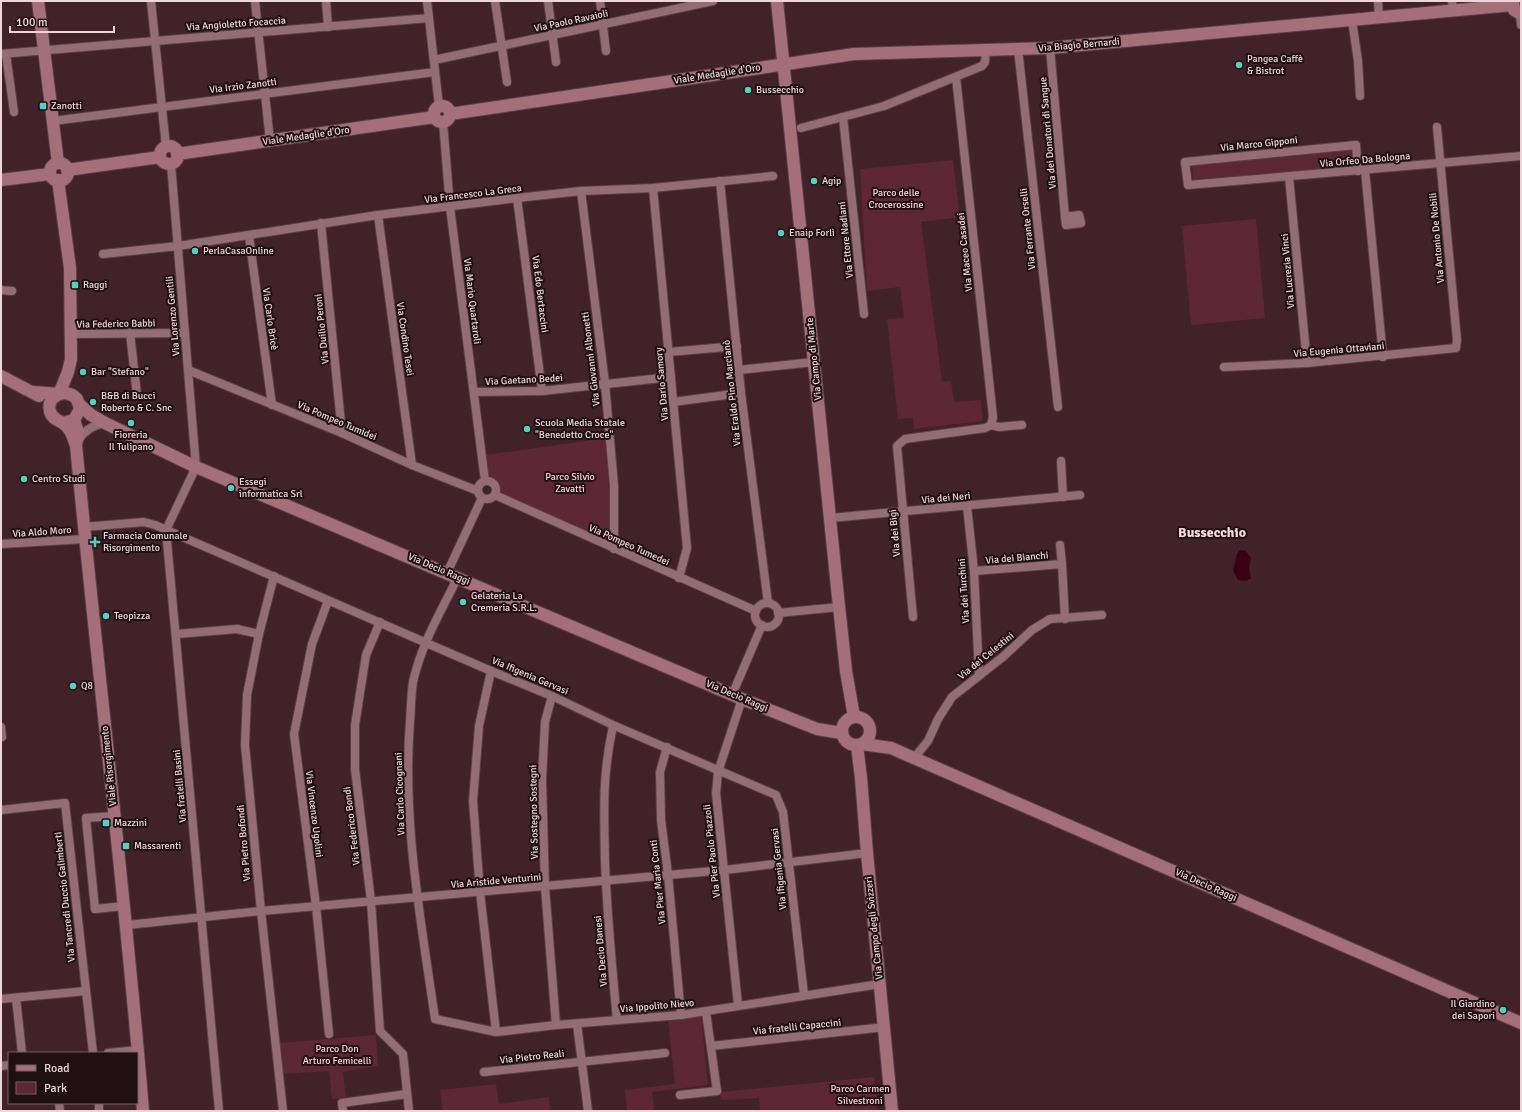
<svg xmlns="http://www.w3.org/2000/svg" width="1522" height="1112" viewBox="0 0 1522 1112" font-family="Signika,sans-serif">
	<rect width="100%" height="100%" fill="#422229"/>
	<g fill="#5c2634">
		<path d="M1351,150L1353,168L1193,182L1192,165Z"/>
		<path d="M953,160L960,217L921,222L942,382L951,381L954,402L981,400L983,421L914,429L913,418L898,419L887,319L904,318L900,287L867,291L860,169Z"/>
		<path d="M1256,219L1265,318L1191,325L1182,226Z"/>
		<path d="M606,438L612,544L500,494L497,483L488,473L486,455Z"/>
		<path d="M701,1016L708,1085L652,1092L654,1111H627L625,1090L675,1084L668,1021Z"/>
		<path d="M376,1035L378,1066L343,1072L346,1098L332,1099L329,1071L283,1074L279,1043Z"/>
		<path d="M874,1077L878,1111H760L759,1098L721,1100L720,1092Z"/>
		<path d="M496,1084L499,1104L549,1097L550,1111H443L440,1090Z"/>
	</g>
	<path fill="#390013" d="M1240,550L1246,551L1251,558L1249,568L1251,578L1246,581L1238,580L1233,570L1237,554Z"/>
	<g fill="none" stroke-linecap="round" stroke-linejoin="round">
		<defs>
			<g id="street">
				<path d="M151,1L166,147"/>
				<path d="M255,1L270,141"/>
				<path d="M326,1L328,27"/>
				<path d="M427,1L439,106"/>
				<path d="M495,1L507,82"/>
				<path d="M548,1L556,62"/>
				<path d="M600,1L606,51"/>
				<path d="M1378,1L1379,18"/>
				<path d="M1452,1L1453,10"/>
				<path d="M1520,14L1521,25"/>
				<path d="M1352,20L1358,61L1360,96"/>
				<path d="M1050,48L1065,217L1079,215L1081,223L1066,225L1065,217"/>
				<path d="M1018,49L1058,407"/>
				<path d="M1,54L429,18"/>
				<path d="M6,54L14,112"/>
				<path d="M434,60L713,1"/>
				<path d="M956,77L993,417L991,425"/>
				<path d="M843,117L864,314"/>
				<path d="M53,121L435,72"/>
				<path d="M443,122L450,207L485,481"/>
				<path d="M801,128L884,106L982,66L985,62L986,50"/>
				<path d="M171,164L196,467L166,530L219,1111"/>
				<path d="M1365,170L1383,357"/>
				<path d="M1358,171L1356,145L1185,162L1188,185L1521,156"/>
				<path d="M1289,177L1307,363"/>
				<path d="M720,181L741,393L768,603"/>
				<path d="M653,188L687,548L679,578"/>
				<path d="M581,191L605,383L614,486V549"/>
				<path d="M517,198L542,391"/>
				<path d="M378,215L412,465"/>
				<path d="M321,223L342,433"/>
				<path d="M249,236L272,405"/>
				<path d="M103,254L178,246L378,215L517,198L581,191L653,188L773,176"/>
				<path d="M1,290L12,291"/>
				<path d="M130,333L137,395"/>
				<path d="M72,334L185,333"/>
				<path d="M669,352L737,346"/>
				<path d="M1224,367L1307,363L1456,348L1457,340L1437,127"/>
				<path d="M188,370L342,433L412,465L478,491"/>
				<path d="M739,370L814,362"/>
				<path d="M474,392L542,391L671,377"/>
				<path d="M673,402L741,393"/>
				<path d="M78,441C84,430 93,425 105,423"/>
				<path d="M1061,461L1063,497"/>
				<circle cx="487" cy="490" r="9"/>
				<path d="M495,495L756,611"/>
				<path d="M967,506L974,571L979,674"/>
				<path d="M830,518L1080,495"/>
				<path d="M84,527L144,522L155,525L491,671L552,696L615,726L776,795L783,812L804,995"/>
				<path d="M1,544L85,539"/>
				<path d="M1060,545L1062,564"/>
				<path d="M974,571L1062,564L1065,619"/>
				<path d="M447,573L482,498"/>
				<path d="M274,576L259,634L247,695L245,745L261,911L283,1111"/>
				<path d="M458,577C441,611 421,645 413,682C411,695 411,709 410,722C402,820 421,921 435,1019L496,1032L556,1025L681,1015L880,984"/>
				<path d="M328,601L312,644L294,734L316,906L329,1034"/>
				<circle cx="767" cy="615" r="12"/>
				<path d="M778,613L839,607"/>
				<path d="M913,617L897,446L905,439L985,428L991,425L999,427L1022,425"/>
				<path d="M380,622L366,655L355,725V769L371,901L380,1031L403,1054L409,1111"/>
				<path d="M177,634L237,629L259,634"/>
				<path d="M491,671L479,726L473,801L480,892L496,1032"/>
				<path d="M732,695L762,625"/>
				<path d="M552,696L545,722L542,779L545,887L556,1025"/>
				<path d="M613,726C602,776 604,812 605,862C607,915 612,967 617,1020"/>
				<path d="M1,727L2,737"/>
				<path d="M667,747L660,772L661,820L668,874L681,1015"/>
				<path d="M914,758L928,741L938,719L952,697L1004,656L1032,630L1050,619L1102,615"/>
				<path d="M1,810L65,803L93,1053"/>
				<path d="M115,816L86,818L95,909L124,906"/>
				<path d="M127,925L261,911L725,870L867,853"/>
				<path d="M16,998L22,1053"/>
				<path d="M1,999L86,991"/>
				<path d="M738,1005L716,793L718,772L742,699"/>
				<path d="M577,1024L588,1111"/>
				<path d="M711,1046L885,1027"/>
				<path d="M108,1053L138,1050"/>
				<path d="M1,1066L9,1065"/>
				<path d="M484,1072L665,1053"/>
				<path d="M680,1095L717,1091L706,1012"/>
				<path d="M59,1103L60,1111"/>
				<path d="M99,1103V1111"/>
				<path d="M343,1111L342,1103L407,1094"/>
			</g>
			<g id="secondary">
				<path d="M38,1L58,163"/>
				<path d="M777,1L838,597L846,671L854,717"/>
				<path d="M1513,1L1514,10L1521,14"/>
				<circle cx="442" cy="114" r="8"/>
				<path d="M450,114L854,54L1050,48L1512,5"/>
				<circle cx="169" cy="155" r="9"/>
				<path d="M177,154L434,117"/>
				<circle cx="59" cy="172" r="9"/>
				<path d="M67,170L160,157"/>
				<path d="M1,180L50,174"/>
				<path d="M1,376L39,396"/>
				<path d="M33,392L59,394L68,372L71,359L70,268L58,180"/>
				<path d="M80,405L91,415L105,423L196,467L742,699L817,729L842,733"/>
				<path d="M74,420L78,432L76,445C97,667 125,889 143,1111"/>
				<path d="M63,423L74,420L80,409L77,399C66,386 43,397 51,414C54,420 59,420 64,424C70,428 73,436 75,443"/>
				<circle cx="856" cy="731" r="14"/>
				<path d="M862,744L891,748L1521,1023"/>
				<path d="M857,745L861,778L867,853L892,1111"/>
			</g>
		</defs>
		<use href="#street" stroke="#5a3f46" stroke-width="10"/>
		<use href="#secondary" stroke="#5a3f46" stroke-width="14"/>
		<use href="#street" stroke="#946d74" stroke-width="8"/>
		<use href="#secondary" stroke="#a56f7a" stroke-width="12"/>
	</g>
	<g fill="#57cec2" stroke="#1f1113" stroke-width="1.5">
		<circle cx="1239" cy="65" r="4"/>
		<circle cx="748" cy="90" r="4"/>
		<rect x="39" y="102" width="8" height="8" rx="2"/>
		<circle cx="814" cy="181" r="4"/>
		<circle cx="781" cy="233" r="4"/>
		<circle cx="195" cy="251" r="4"/>
		<rect x="71" y="281" width="8" height="8" rx="2"/>
		<circle cx="83" cy="372" r="4"/>
		<circle cx="93" cy="402" r="4"/>
		<circle cx="131" cy="423" r="4"/>
		<circle cx="527" cy="429" r="4"/>
		<circle cx="24" cy="479" r="4"/>
		<circle cx="231" cy="488" r="4"/>
		<path d="M93 536h4v4h4v4h-4v4h-4v-4h-4v-4h4z"/>
		<circle cx="463" cy="602" r="4"/>
		<circle cx="106" cy="616" r="4"/>
		<circle cx="73" cy="686" r="4"/>
		<rect x="102" y="819" width="8" height="8" rx="2"/>
		<rect x="122" y="842" width="8" height="8" rx="2"/>
		<circle cx="1503" cy="1010" r="4"/>
	</g>
	<g text-anchor="middle" dominant-baseline="central" stroke-width="4" stroke-linejoin="round" paint-order="stroke">
		<g font-size="10" fill="#ecd6da" stroke="#1f1113">
			<text transform="translate(571 21) rotate(-12)">Via Paolo Ravaioli</text>
			<text transform="translate(236 24) rotate(-4)">Via Angioletto Focaccia</text>
			<text transform="translate(1079 45) rotate(-5)">Via Biagio Bernardi</text>
			<text transform="translate(717 74) rotate(-9)">Viale Medaglie d'Oro</text>
			<text transform="translate(243 86) rotate(-7)">Via Irzio Zanotti</text>
			<text transform="translate(1048 133) rotate(-95)">Via dei Donatori di Sangue</text>
			<text transform="translate(306 136) rotate(-8)">Viale Medaglie d'Oro</text>
			<text transform="translate(1259 144) rotate(-6)">Via Marco Gipponi</text>
			<text transform="translate(1365 160) rotate(-5)">Via Orfeo Da Bologna</text>
			<text transform="translate(473 194) rotate(-7)">Via Francesco La Greca</text>
			<text transform="translate(1028 229) rotate(-96)">Via Ferrante Orselli</text>
			<text transform="translate(1437 238) rotate(-95)">Via Antonio De Nobili</text>
			<text transform="translate(846 240) rotate(-96)">Via Ettore Nadiani</text>
			<text transform="translate(965 252) rotate(-96)">Via Maceo Casadei</text>
			<text transform="translate(1288 271) rotate(-95)">Via Lucrezia Vinci</text>
			<text transform="translate(540 294) rotate(83)">Via Edo Bertaccini</text>
			<text transform="translate(472 301) rotate(83)">Via Mario Quartaroli</text>
			<text transform="translate(173 316) rotate(-95)">Via Lorenzo Gentili</text>
			<text transform="translate(270 319) rotate(82)">Via Carlo Bricè</text>
			<text transform="translate(116 324) rotate(-1)">Via Federico Babbi</text>
			<text transform="translate(322 329) rotate(-96)">Via Duilio Peroni</text>
			<text transform="translate(405 339) rotate(82)">Via Condino Tesei</text>
			<text transform="translate(1339 350) rotate(-5)">Via Eugenia Ottaviani</text>
			<text transform="translate(591 359) rotate(-97)">Via Giovanni Albonetti</text>
			<text transform="translate(814 359) rotate(-96)">Via Campo di Marte</text>
			<text transform="translate(524 380) rotate(-3)">Via Gaetano Bedei</text>
			<text transform="translate(662 384) rotate(-95)">Via Dario Samory</text>
			<text transform="translate(732 393) rotate(-96)">Via Eraldo Pino Marcianò</text>
			<text transform="translate(337 421) rotate(23)">Via Pompeo Tumidei</text>
			<text transform="translate(946 498) rotate(-5)">Via dei Neri</text>
			<text transform="translate(42 532) rotate(-4)">Via Aldo Moro</text>
			<text transform="translate(895 533) rotate(-95)">Via dei Bigi</text>
			<text transform="translate(629 545) rotate(24)">Via Pompeo Tumedei</text>
			<text transform="translate(1017 558) rotate(-5)">Via dei Bianchi</text>
			<text transform="translate(439 569) rotate(23)">Via Decio Raggi</text>
			<text transform="translate(964 591) rotate(-94)">Via dei Turchini</text>
			<text transform="translate(986 656) rotate(-39)">Via dei Celestini</text>
			<text transform="translate(530 676) rotate(23)">Via Ifigenia Gervasi</text>
			<text transform="translate(737 696) rotate(23)">Via Decio Raggi</text>
			<text transform="translate(109 766) rotate(-96)">Viale Risorgimento</text>
			<text transform="translate(180 786) rotate(-95)">Via fratelli Basini</text>
			<text transform="translate(400 794) rotate(-92)">Via Carlo Cicognani</text>
			<text transform="translate(534 812) rotate(-91)">Via Sostegno Sostegni</text>
			<text transform="translate(314 814) rotate(83)">Via Vincenzo Ugolini</text>
			<text transform="translate(352 826) rotate(-97)">Via Federico Bondi</text>
			<text transform="translate(244 843) rotate(-95)">Via Pietro Bofondi</text>
			<text transform="translate(712 851) rotate(-96)">Via Pier Paolo Piazzoli</text>
			<text transform="translate(779 869) rotate(-96)">Via Ifigenia Gervasi</text>
			<text transform="translate(496 881) rotate(-5)">Via Aristide Venturini</text>
			<text transform="translate(658 882) rotate(-96)">Via Pier Maria Conti</text>
			<text transform="translate(1206 885) rotate(24)">Via Decio Raggi</text>
			<text transform="translate(65 897) rotate(-96)">Via Tancredi Duccio Galimberti</text>
			<text transform="translate(874 928) rotate(-96)">Via Campo degli Svizzeri</text>
			<text transform="translate(601 951) rotate(-95)">Via Decio Danesi</text>
			<text transform="translate(657 1006) rotate(-5)">Via Ippolito Nievo</text>
			<text transform="translate(797 1027) rotate(-6)">Via fratelli Capaccini</text>
			<text transform="translate(532 1057) rotate(-6)">Via Pietro Reali</text>
		</g>
		<g font-size="10" fill="#ecd6da" stroke="#1f1113" text-anchor="start">
			<text x="1247" y="59">Pangea Caffè<tspan x="1247" dy="12">&amp; Bistrot</tspan></text>
			<text x="756" y="90">Bussecchio</text>
			<text x="51" y="106">Zanotti</text>
			<text x="822" y="181">Agip</text>
			<text x="789" y="233">Enaip Forlì</text>
			<text x="203" y="251">PerlaCasaOnline</text>
			<text x="83" y="285">Raggi</text>
			<text x="91" y="372">Bar "Stefano"</text>
			<text x="101" y="396">B&amp;B di Bucci<tspan x="101" dy="12">Roberto &amp; C. Snc</tspan></text>
			<text x="535" y="423">Scuola Media Statale<tspan x="535" dy="12">"Benedetto Croce"</tspan></text>
			<text x="131" y="435" text-anchor="middle">Fioreria<tspan x="131" dy="12">Il Tulipano</tspan></text>
			<text x="32" y="479">Centro Studi</text>
			<text x="239" y="482">Essegi<tspan x="239" dy="12">informatica Srl</tspan></text>
			<text x="103" y="536">Farmacia Comunale<tspan x="103" dy="12">Risorgimento</tspan></text>
			<text x="471" y="596">Gelateria La<tspan x="471" dy="12">Cremeria S.R.L.</tspan></text>
			<text x="114" y="616">Teopizza</text>
			<text x="81" y="686">Q8</text>
			<text x="114" y="823">Mazzini</text>
			<text x="134" y="846">Massarenti</text>
			<text x="1495" y="1004" text-anchor="end">Il Giardino<tspan x="1495" dy="12">dei Sapori</tspan></text>
		</g>
		<g font-size="10" fill="#fcd1d8" stroke="#1f1113">
			<text x="896" y="193">Parco delle<tspan x="896" dy="12">Crocerossine</tspan></text>
			<text x="570" y="477">Parco Silvio<tspan x="570" dy="12">Zavatti</tspan></text>
			<text x="337" y="1049">Parco Don<tspan x="337" dy="12">Arturo Femicelli</tspan></text>
			<text x="860" y="1089">Parco Carmen<tspan x="860" dy="12">Silvestroni</tspan></text>
		</g>
		<g font-size="14" font-weight="bold" fill="#fcd9df" stroke="#1f1113">
			<text x="1212" y="532">Bussecchio</text>
		</g>
	</g>
	<rect width="1522" height="1112" fill="none" stroke="#ecd6da" stroke-width="4"/>
	<rect x="8" y="1052" width="130" height="52" fill="#1f1113" stroke="#716063"/>
	<rect x="16" y="1065" width="20" height="6" fill="#a56f7a" stroke="#716063"/>
	<text x="44" y="1072" font-size="12" fill="#ecd6da">Road</text>
	<rect x="16" y="1082" width="20" height="12" fill="#5c2634" stroke="#716063"/>
	<text x="44" y="1092" font-size="12" fill="#ecd6da">Park</text>
	<path d="M10 26v6h104v-6" fill="none" stroke="#ecd6da" stroke-width="2"/>
	<text x="16" y="26" font-size="12" fill="#ecd6da" stroke="#1f1113" stroke-width="3" paint-order="stroke">100 m</text>
</svg>
